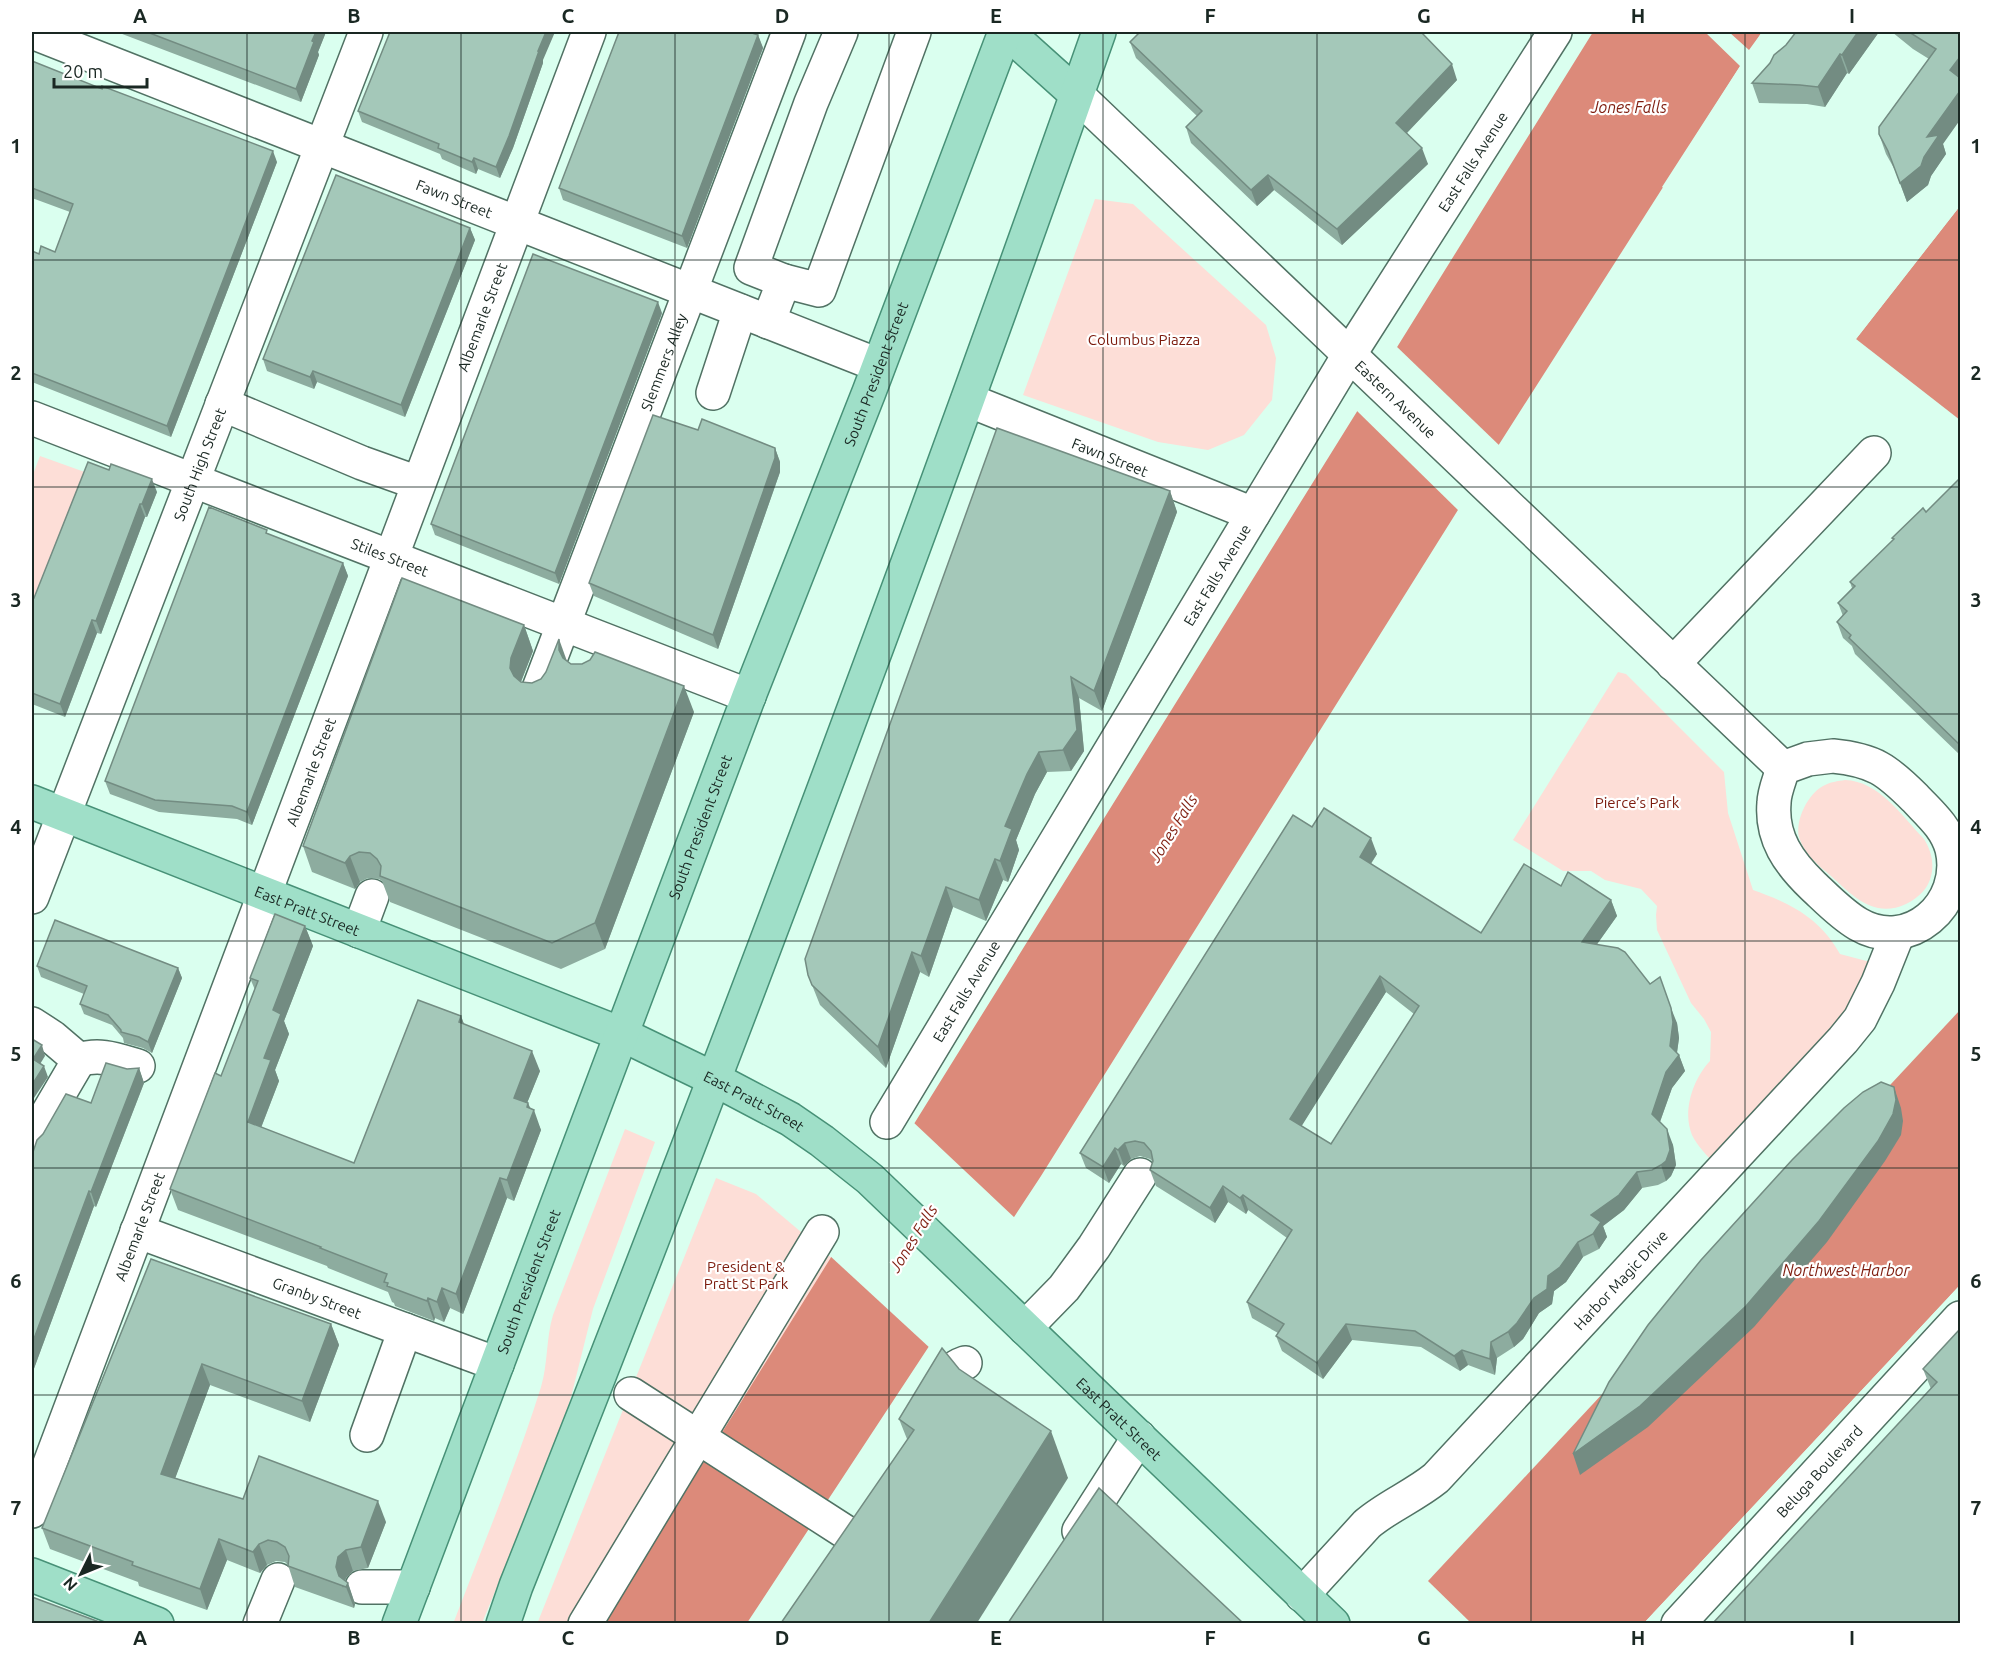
<svg xmlns="http://www.w3.org/2000/svg" width="1992" height="1655" viewBox="0 0 1992 1655" font-family="Ubuntu,sans-serif">
	<rect width="100%" height="100%" fill="#daffef"/>
	<g fill="#fdded7">
		<path d="M1095,199L1133,204L1266,325L1276,358L1272,400L1244,435L1208,450L1158,442L1023,395Z"/>
		<path d="M40,456L93,475L32,609V477Z"/>
		<path d="M1618,672L1626,674L1724,772L1728,813L1753,890C1790,903 1820,918 1840,954L1874,963L1851,1016L1715,1165C1708,1156 1697,1146 1692,1135C1682,1111 1693,1079 1710,1061L1711,1032L1704,1019L1691,1003L1657,930L1656,915L1657,906L1641,889L1605,880L1591,871H1563L1513,840Z"/>
		<path d="M1845,780C1879,781 1902,816 1924,839C1933,853 1936,871 1927,886C1922,894 1914,900 1906,904C1874,919 1853,896 1831,876C1818,865 1804,854 1799,837C1795,820 1808,794 1823,786C1830,782 1838,781 1845,780Z"/>
		<path d="M625,1129L655,1142L593,1309L571,1397L557,1442L482,1623L453,1624C483,1545 516,1467 541,1387C548,1364 546,1338 553,1315Z"/>
		<path d="M716,1178L756,1194L833,1259L603,1623L537,1624Z"/>
	</g>
	<g fill="#dc8a7a">
		<path d="M1593,32H1762L1498,446L1041,1176L747,1623L603,1624Z"/>
		<path d="M1960,206V420L1856,339Z"/>
		<path d="M1960,1010V1285L1644,1623H1471L1428,1581Z"/>
	</g>
	<g fill="#daffef">
		<path d="M1705,32H1729L1749,50L1762,32H1765L1665,189L1662,187L1740,66Z"/>
		<path d="M1960,203V206L1856,339L1854,337Z"/>
		<path d="M1395,345L1501,447L1460,512L1355,409Z"/>
		<path d="M912,1121L1016,1219L931,1349L829,1255Z"/>
		<path d="M1960,1285V1290L1648,1624L1644,1623Z"/>
	</g>
	<g fill="none" stroke-linecap="round" stroke-linejoin="round">
		<defs>
			<g id="minor">
				<path id="s1" d="M32,32L878,365"/>
				<path id="s2" d="M1076,94L1783,768"/>
				<path d="M784,281L819,290L914,32"/>
				<path d="M768,322L784,281L751,268L811,103L841,32"/>
				<path d="M713,393L740,311"/>
				<path id="s3" d="M968,400L1253,514"/>
				<path d="M222,404L362,463L418,483"/>
				<path id="s4" d="M32,418L749,696"/>
				<path d="M1673,664L1874,453"/>
				<path id="s5" d="M538,691L789,32"/>
				<path d="M1833,756C1874,760 1887,770 1915,798C1930,814 1946,827 1952,849C1965,904 1909,954 1858,924C1841,914 1827,899 1813,886C1789,863 1771,838 1774,803C1774,792 1780,779 1783,768L1808,759Z"/>
				<path id="s6" d="M32,897L366,32"/>
				<path d="M359,931L372,896"/>
				<path d="M32,1024L52,1037L79,1060C100,1053 117,1060 138,1066"/>
				<path id="s7" d="M887,1122L1349,355L1555,32"/>
				<path d="M32,1140L79,1060"/>
				<path id="s8" d="M137,1231L497,1364"/>
				<path d="M1025,1328L1064,1288L1094,1247L1140,1175"/>
				<path d="M631,1394L850,1535"/>
				<path d="M933,1402C944,1385 944,1370 965,1363"/>
				<path d="M367,1435L405,1330"/>
				<path id="s9" d="M32,1511L589,32"/>
				<path d="M1079,1531L1139,1437"/>
				<path d="M362,1587H413"/>
				<path id="s10" d="M1302,1595L1367,1524C1388,1506 1414,1496 1436,1478L1843,1040L1860,1019L1878,983L1898,933"/>
				<path d="M260,1624L278,1580"/>
				<path d="M585,1624L822,1232"/>
				<path id="s11" d="M1678,1624L1960,1318"/>
			</g>
			<g id="major">
				<path d="M1007,32L1076,94"/>
				<path id="s12" d="M32,802L621,1034L714,1079L790,1119L822,1141L870,1179L1333,1624"/>
				<path d="M32,1575L157,1624"/>
				<path id="s13" d="M399,1624L749,696L869,392L1005,32"/>
				<path d="M503,1624L516,1586C721,1072 915,554 1099,32"/>
			</g>
		</defs>
		<use href="#minor" stroke="#517264" stroke-width="36"/>
		<use href="#major" stroke="#479177" stroke-width="36"/>
		<use href="#minor" stroke="#fff" stroke-width="33"/>
		<use href="#major" stroke="#9fdfc8" stroke-width="33"/>
	</g>
	<g fill="#8dac9f" fill-rule="evenodd">
		<path d="M117,32H326L318,52L319,55L301,102Z"/>
		<path d="M1879,32L1849,74L1847,73L1825,107L1807,104L1759,103L1752,83L1786,45Z"/>
		<path d="M1892,32H1960L1943,144L1946,154L1931,176L1928,185L1907,202L1895,170L1886,154L1879,134L1929,59L1913,49Z"/>
		<path d="M1423,34L1457,80L1407,133L1428,164L1342,245L1274,190L1257,206L1191,143L1186,127L1197,116L1136,58L1130,42Z"/>
		<path d="M758,35L763,48L687,248L563,200L559,188Z"/>
		<path d="M543,60V63L513,148L500,178L478,169L476,174L442,159L440,154L362,122L358,111Z"/>
		<path d="M32,61L277,162L171,437L32,382V251L39,254L55,252L70,212L32,198Z"/>
		<path d="M470,228L475,240L405,417L317,382L314,389L267,371L263,359Z"/>
		<path d="M662,313L559,584L435,535L431,524Z"/>
		<path d="M698,430L775,448L780,462V472L718,649L594,596L589,583Z"/>
		<path d="M88,462L157,492L147,517H145L101,634L97,633L65,717L32,704V597L34,598Z"/>
		<path d="M1960,479V755L1855,654L1852,646L1843,638L1837,622L1843,616L1838,603L1852,588L1850,582L1893,540L1892,538L1926,512Z"/>
		<path d="M1170,491L1177,512L1102,711L1079,698L1084,751L1071,771L1047,772L1035,794L1016,840L1019,850L1008,882L1003,880L986,921L953,907L929,977L920,972L886,1068L820,1005L808,975Z"/>
		<path d="M268,534L343,563L348,576L252,825L237,819L159,812L110,794L105,781Z"/>
		<path d="M524,625L533,651L521,682L532,683L541,679L567,661L571,664L694,712L605,949L561,969L390,902L382,881L379,879L368,878L360,882L355,889L312,872L303,846Z"/>
		<path d="M1312,827L1377,854L1371,864L1481,933L1561,886L1611,900L1617,916L1597,944L1677,1023L1679,1038L1677,1053L1679,1055L1685,1071L1672,1088L1660,1122L1673,1145L1676,1165L1671,1176L1666,1181L1658,1185L1642,1188L1624,1210L1603,1226L1607,1237L1599,1249L1583,1257L1566,1282L1554,1291L1552,1304L1539,1313L1523,1339L1514,1347L1497,1358L1495,1375L1468,1365L1460,1371L1421,1347L1352,1340L1323,1379L1282,1351L1276,1336L1278,1333L1252,1318L1247,1302L1287,1238L1248,1210L1246,1214L1228,1202L1215,1223L1156,1186L1150,1170L1153,1162L1150,1159L1140,1156L1131,1159L1124,1166L1121,1164L1109,1183L1086,1168L1080,1153ZM1386,992L1414,1014L1331,1144L1301,1126Z"/>
		<path d="M305,926L313,946L284,1021L289,1034L275,1070L279,1081L261,1128L354,1163L461,1016L464,1024L540,1071L527,1103H528L541,1130L514,1201L507,1198L463,1314L450,1308L444,1322L435,1318L434,1321L395,1306L394,1303L392,1302L388,1292L328,1268L327,1266L178,1210L170,1189L221,1076L255,990L250,978Z"/>
		<path d="M37,966L178,968L182,978L152,1053L143,1048L124,1043L123,1038L112,1025L84,1014L80,1004L84,994L41,977Z"/>
		<path d="M139,1068L144,1083L96,1207L94,1206L32,1374V1155L91,1103L127,1069Z"/>
		<path d="M151,1259L331,1324L339,1345L310,1422L210,1385L175,1478L243,1499L386,1522L368,1568L353,1571L346,1578L345,1581L348,1583L355,1604L354,1608L295,1587L288,1565L285,1562L276,1561L267,1565L260,1573L227,1560L207,1610L139,1586L138,1582L50,1549L42,1528Z"/>
		<path d="M1960,1329V1623L1931,1389L1923,1369Z"/>
		<path d="M959,1369L1068,1478L907,1439L899,1419Z"/>
	</g>
	<g fill="#738c82">
		<path d="M316,32H326L318,52L319,55L301,102L296,89Z"/>
		<path d="M546,32H555L543,60V63L513,148L500,178L496,167L538,51Z"/>
		<path d="M1858,32H1879L1849,74L1842,55Z"/>
		<path d="M758,35L763,48L687,248L682,236Z"/>
		<path d="M1840,54L1847,73L1825,107L1818,87Z"/>
		<path d="M1960,57V85L1950,70Z"/>
		<path d="M1452,64L1457,80L1401,139L1396,123Z"/>
		<path d="M1960,91V120L1943,144L1946,154L1931,176L1928,185L1907,202L1900,183L1927,137Z"/>
		<path d="M1422,148L1428,164L1342,245L1337,229Z"/>
		<path d="M273,151L277,162L171,437L167,426Z"/>
		<path d="M474,158L478,169L476,174L472,162Z"/>
		<path d="M1268,175L1274,190L1257,206L1251,190Z"/>
		<path d="M470,228L475,240L405,417L401,405Z"/>
		<path d="M658,302L662,313L559,584L555,573Z"/>
		<path d="M313,371L317,382L314,389L310,377Z"/>
		<path d="M775,448L780,462V472L718,649L713,635Z"/>
		<path d="M152,479L157,492L147,517L142,504Z"/>
		<path d="M1170,491L1177,512L1102,711L1094,691Z"/>
		<path d="M140,504L145,517L101,634L96,621Z"/>
		<path d="M343,563L348,576L252,825L247,812Z"/>
		<path d="M92,620L97,633L65,717L60,704Z"/>
		<path d="M524,625L533,651L520,684L519,693L510,668L511,658Z"/>
		<path d="M559,639L568,664L569,676L559,650Z"/>
		<path d="M1071,677L1079,698L1084,751L1071,771L1063,750Z"/>
		<path d="M684,686L694,712L605,949L595,923Z"/>
		<path d="M1039,752L1047,772L1035,794L1016,840L1019,850L1008,882L1000,861L1005,826L1027,774Z"/>
		<path d="M1371,838L1377,854L1365,872L1360,857Z"/>
		<path d="M350,856L360,882L355,889L345,863Z"/>
		<path d="M995,859L1003,880L986,921L979,900Z"/>
		<path d="M946,887L953,907L929,977L921,956Z"/>
		<path d="M1611,900L1617,916L1588,957L1582,942Z"/>
		<path d="M305,926L313,946L284,1021L289,1034L275,1070L279,1081L255,1143L248,1122L264,1058L273,1010Z"/>
		<path d="M912,952L920,972L886,1068L878,1047Z"/>
		<path d="M178,968L182,978L152,1053L148,1042Z"/>
		<path d="M1380,976L1386,992L1296,1135L1290,1119Z"/>
		<path d="M1671,1008L1677,1023L1679,1038L1676,1059L1679,1055L1685,1071L1672,1088L1657,1130L1652,1114L1670,1046Z"/>
		<path d="M461,1016L468,1036L459,1022Z"/>
		<path d="M42,1045L45,1056L37,1069L33,1059Z"/>
		<path d="M532,1051L540,1071L521,1118L514,1098Z"/>
		<path d="M44,1066L48,1077L32,1101V1085Z"/>
		<path d="M139,1068L144,1083L96,1207L91,1192Z"/>
		<path d="M1894,1087L1901,1108L1903,1121L1901,1135L1885,1161L1827,1242L1754,1327L1648,1427L1580,1475L1573,1454Z"/>
		<path d="M528,1103L532,1114L534,1110L541,1130L514,1201L507,1180Z"/>
		<path d="M1667,1129L1673,1145L1676,1165L1671,1176L1666,1181L1661,1165Z"/>
		<path d="M1125,1143L1131,1159L1124,1166L1118,1150Z"/>
		<path d="M1115,1148L1121,1164L1109,1183L1103,1167Z"/>
		<path d="M1637,1172L1642,1188L1624,1210L1603,1226L1607,1237L1599,1249L1593,1234L1591,1215Z"/>
		<path d="M500,1178L507,1198L463,1314L456,1294Z"/>
		<path d="M1223,1186L1228,1202L1215,1223L1210,1208Z"/>
		<path d="M89,1191L94,1206L32,1374V1344Z"/>
		<path d="M1243,1195L1248,1210L1246,1214L1240,1198Z"/>
		<path d="M1578,1242L1583,1257L1566,1282L1554,1291L1552,1304L1539,1313L1523,1339L1514,1347L1508,1332L1548,1276Z"/>
		<path d="M442,1288L450,1308L444,1322L437,1302Z"/>
		<path d="M428,1298L435,1318L434,1321L427,1301Z"/>
		<path d="M331,1324L339,1345L310,1422L302,1401Z"/>
		<path d="M1346,1324L1352,1340L1323,1379L1317,1363Z"/>
		<path d="M1491,1342L1497,1358L1495,1375L1490,1359Z"/>
		<path d="M1462,1350L1468,1365L1460,1371L1454,1356Z"/>
		<path d="M202,1364L210,1385L169,1495L161,1474Z"/>
		<path d="M1051,1431L1068,1478L977,1623H929Z"/>
		<path d="M378,1501L386,1522L368,1568L361,1547Z"/>
		<path d="M219,1539L227,1560L207,1610L200,1589Z"/>
		<path d="M259,1544L267,1565L260,1573L253,1552Z"/>
		<path d="M346,1550L353,1571L346,1578L343,1588L336,1567L338,1557Z"/>
		<path d="M348,1583L355,1604L354,1608L346,1587Z"/>
	</g>
	<g fill="#a4c8b9" stroke="#738c82" stroke-width="1.5" fill-rule="evenodd">
		<path d="M147,32H316L312,41L314,42L296,89Z"/>
		<path d="M390,32H546L538,51H539L509,136L496,167L474,158L472,162L438,148L439,144L358,111Z"/>
		<path d="M619,32H749L758,35L682,236L559,188Z"/>
		<path d="M1140,32H1421L1452,64L1396,123L1422,148L1337,229L1268,175L1251,190L1186,127L1202,111L1130,42Z"/>
		<path d="M1796,32H1858L1842,55L1840,54L1818,87L1800,85L1752,83L1770,63L1774,55L1786,45Z"/>
		<path d="M1909,32H1960V57L1950,70L1960,78V91L1927,137L1939,135L1924,157L1921,166L1900,183L1888,151L1879,134V127L1936,49Z"/>
		<path d="M32,61L102,89V86L273,151L167,426L32,373V251L39,254L41,246L55,252L73,204L32,188Z"/>
		<path d="M336,175L470,228L401,405L313,371L310,377L263,359Z"/>
		<path d="M533,254L658,302L555,573L431,524Z"/>
		<path d="M653,415L698,430L702,419L775,448V458L713,635L589,583Z"/>
		<path d="M997,428L1170,491L1094,691L1071,677L1077,730L1063,750L1039,752L1027,774L1005,826L1012,829L1000,861L995,859L979,900L946,887L921,956L912,952L878,1047L812,985L808,975L805,959Z"/>
		<path d="M88,462L109,470L111,464L152,479L142,504H140L96,621L92,620L60,704L32,693V597L34,598Z"/>
		<path d="M1960,478V745L1849,638L1851,635L1837,622L1847,611L1838,603L1855,586L1850,582L1894,539L1892,538L1923,508L1926,512Z"/>
		<path d="M209,507L267,530L266,533L343,563L247,812L232,806L155,800L105,781Z"/>
		<path d="M402,578L524,625L511,658L510,668L514,676L521,682L532,683L541,679L546,672L559,639V650L563,658L571,664H582L590,660L595,652L684,686L595,923L552,943L380,876L381,866L377,859L370,853L359,852L350,856L345,863L303,846Z"/>
		<path d="M1324,808L1371,838L1360,857L1481,933L1524,864L1561,886L1568,872L1611,900L1582,942L1618,948L1625,952L1650,984L1660,977L1671,1008L1673,1022L1670,1046L1679,1055L1666,1072L1652,1114L1667,1129L1670,1150L1666,1161L1661,1165L1652,1170L1637,1172L1619,1195L1591,1215L1601,1222L1593,1234L1578,1242L1560,1267L1548,1276L1547,1289L1534,1298L1517,1323L1508,1332L1491,1342L1490,1359L1462,1350L1454,1356L1415,1331L1346,1324L1317,1363L1276,1336L1284,1324L1247,1302L1292,1230L1243,1195L1240,1198L1223,1186L1210,1208L1150,1170L1153,1161L1151,1151L1144,1143L1135,1141L1125,1143L1118,1150L1115,1148L1103,1167L1080,1153L1293,815L1312,827ZM1380,976L1419,1006L1331,1144L1290,1119Z"/>
		<path d="M275,914L305,926L273,1010L281,1014L264,1058L271,1060L248,1122L354,1163L418,1000L461,1016L459,1022L532,1051L514,1098L528,1103L527,1107L534,1110L507,1180L500,1178L456,1294L442,1288L437,1302L428,1298L427,1301L387,1286L388,1283L384,1282L387,1274L320,1248L321,1247L170,1189L215,1073L221,1076L258,981L250,978Z"/>
		<path d="M55,920L178,968L148,1042L139,1037L121,1032V1030L108,1015L80,1004L87,986L37,966Z"/>
		<path d="M32,1039L42,1045L33,1059L44,1066L32,1085Z"/>
		<path d="M106,1063L127,1069L139,1068L91,1192L89,1191L32,1344V1155L37,1140L43,1134L66,1094L91,1103Z"/>
		<path d="M1881,1082L1894,1087L1896,1100L1893,1114L1878,1141L1819,1221L1746,1306L1640,1406L1573,1454L1609,1382L1648,1325L1701,1260L1792,1160L1844,1108L1863,1092Z"/>
		<path d="M151,1259L331,1324L302,1401L202,1364L161,1474L243,1499L259,1456L378,1501L361,1547L346,1550L338,1557L336,1567L339,1576L348,1583L346,1587L288,1566L289,1556L285,1547L277,1542L268,1540L259,1544L253,1552L219,1539L200,1589L132,1565L133,1562L42,1528Z"/>
		<path d="M1960,1329V1623H1713L1937,1382L1923,1369Z"/>
		<path d="M942,1348L959,1369L1051,1431L929,1623H781L914,1430L899,1419Z"/>
		<path d="M1099,1488L1243,1623H1008Z"/>
		<path d="M32,1597L102,1623H32Z"/>
	</g>
	<path fill="none" stroke="#1a2823" stroke-width="1.5" stroke-opacity="0.55" d="M247,32V1624M461,32V1624M675,32V1624M889,32V1624M1103,32V1624M1317,32V1624M1531,32V1624M1745,32V1624M32,260H1960M32,487H1960M32,714H1960M32,941H1960M32,1168H1960M32,1395H1960"/>
	<g text-anchor="middle" dominant-baseline="central" stroke-width="4.5" stroke-linejoin="round" paint-order="stroke">
		<g font-size="15" fill="#1a2823" stroke="#fff">
			<text stroke="none"><textPath href="#s7" startOffset="1125">East Falls Avenue</textPath></text>
			<text stroke="none"><textPath href="#s1" startOffset="454">Fawn Street</textPath></text>
			<text stroke="none"><textPath href="#s9" startOffset="1276">Albemarle Street</textPath></text>
			<text stroke="none"><textPath href="#s5" startOffset="352">Slemmers Alley</textPath></text>
			<text stroke="none"><textPath href="#s13" startOffset="1338">South President Street</textPath></text>
			<text stroke="none"><textPath href="#s2" startOffset="442">Eastern Avenue</textPath></text>
			<text stroke="none"><textPath href="#s3" startOffset="153">Fawn Street</textPath></text>
			<text stroke="none"><textPath href="#s6" startOffset="464">South High Street</textPath></text>
			<text stroke="none"><textPath href="#s4" startOffset="384">Stiles Street</textPath></text>
			<text stroke="none"><textPath href="#s7" startOffset="639">East Falls Avenue</textPath></text>
			<text stroke="none"><textPath href="#s9" startOffset="790">Albemarle Street</textPath></text>
			<text stroke="none"><textPath href="#s13" startOffset="852">South President Street</textPath></text>
			<text stroke="none"><textPath href="#s12" startOffset="296">East Pratt Street</textPath></text>
			<text stroke="none"><textPath href="#s7" startOffset="153">East Falls Avenue</textPath></text>
			<text stroke="none"><textPath href="#s12" startOffset="782">East Pratt Street</textPath></text>
			<text stroke="none"><textPath href="#s9" startOffset="304">Albemarle Street</textPath></text>
			<text stroke="none"><textPath href="#s10" startOffset="450">Harbor Magic Drive</textPath></text>
			<text stroke="none"><textPath href="#s13" startOffset="366">South President Street</textPath></text>
			<text stroke="none"><textPath href="#s8" startOffset="192">Granby Street</textPath></text>
			<text stroke="none"><textPath href="#s12" startOffset="1268">East Pratt Street</textPath></text>
			<text stroke="none"><textPath href="#s11" startOffset="208">Beluga Boulevard</textPath></text>
		</g>
		<g font-size="15" fill="#7c1b0d" stroke="#fff">
			<text x="1144" y="339">Columbus Piazza</text>
			<text x="1637" y="802">Pierce’s Park</text>
			<text x="746" y="1266">President &amp;<tspan x="746" dy="17">Pratt St Park</tspan></text>
		</g>
		<g font-size="16" font-style="italic" fill="#7f1e10" stroke="#fff">
			<text x="1629" y="107">Jones Falls</text>
			<text transform="translate(1173 828) rotate(-58)">Jones Falls</text>
			<text transform="translate(913 1238) rotate(-58)">Jones Falls</text>
			<text x="1846" y="1270">Northwest Harbor</text>
		</g>
	</g>
	<rect width="1992" height="1655" fill="none" stroke="#ffffff" stroke-width="66"/>
	<g transform="translate(81 1574) rotate(227)" stroke="#ffffff" stroke-width="4.5" paint-order="stroke">
	<path d="M0-4.5L10 22L0 15L-10 22Z" fill="#1a2823"/>
	<text y="-9" font-size="16" font-weight="bold" text-anchor="middle" fill="#1a2823">N</text>
	</g>
	<path d="M54 78v9h93v-9" fill="none" stroke="#1a2823" stroke-width="3"/>
	<text x="63" y="78" font-size="18" fill="#1a2823" stroke="#ffffff" stroke-width="4.5" paint-order="stroke">20 m</text>
	<rect x="33" y="33" width="1926" height="1589" fill="none" stroke="#1a2823" stroke-width="2"/>
	<g font-size="20" text-anchor="middle" font-weight="bold" fill="#1a2823">
		<text x="140" y="23">A</text>
		<text x="354" y="23">B</text>
		<text x="568" y="23">C</text>
		<text x="782" y="23">D</text>
		<text x="996" y="23">E</text>
		<text x="1210" y="23">F</text>
		<text x="1424" y="23">G</text>
		<text x="1638" y="23">H</text>
		<text x="1852" y="23">I</text>
		<text x="16" y="153">1</text>
		<text x="1976" y="153">1</text>
		<text x="16" y="380">2</text>
		<text x="1976" y="380">2</text>
		<text x="16" y="607">3</text>
		<text x="1976" y="607">3</text>
		<text x="16" y="834">4</text>
		<text x="1976" y="834">4</text>
		<text x="16" y="1061">5</text>
		<text x="1976" y="1061">5</text>
		<text x="16" y="1288">6</text>
		<text x="1976" y="1288">6</text>
		<text x="16" y="1515">7</text>
		<text x="1976" y="1515">7</text>
		<text x="140" y="1645">A</text>
		<text x="354" y="1645">B</text>
		<text x="568" y="1645">C</text>
		<text x="782" y="1645">D</text>
		<text x="996" y="1645">E</text>
		<text x="1210" y="1645">F</text>
		<text x="1424" y="1645">G</text>
		<text x="1638" y="1645">H</text>
		<text x="1852" y="1645">I</text>
	</g>
</svg>
